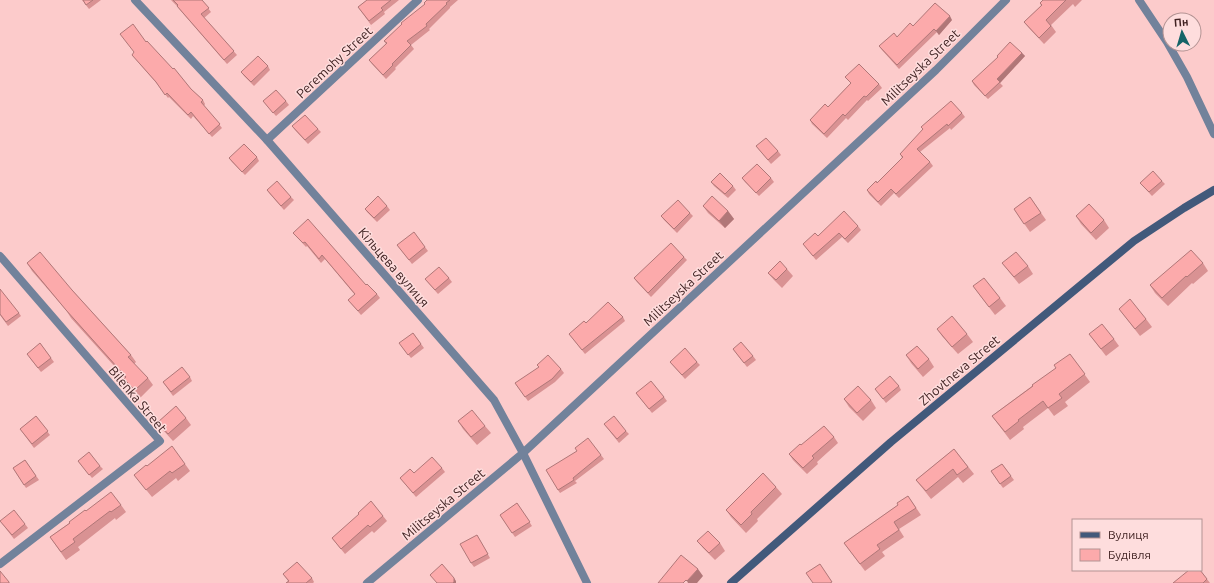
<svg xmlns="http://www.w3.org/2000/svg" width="1214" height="583" viewBox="0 0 1214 583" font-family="Ubuntu,sans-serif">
	<rect width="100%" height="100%" fill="#fccbcb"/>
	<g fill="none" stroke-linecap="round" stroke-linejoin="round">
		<g stroke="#72829b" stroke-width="8">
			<path d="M135,0L267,140L494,400L523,453L587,583"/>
			<path d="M1139,0L1167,42L1187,77L1214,134"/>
			<path d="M267,140L418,0"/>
			<path d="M0,256L160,441L0,564"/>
			<path d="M367,583L523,453L936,70L1006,0"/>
		</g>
		<path stroke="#42597b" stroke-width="8" d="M731,583L891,442L1134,241L1184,208L1214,190"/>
	</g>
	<g fill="#d99293">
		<path d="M82,0H101L89,9Z"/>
		<path d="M171,0H202L211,12L204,18L237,55L227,64L180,10L177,6Z"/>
		<path d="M367,0H399L384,12L385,14L371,25L358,7Z"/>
		<path d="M427,0H458L450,7V8L429,29L430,30L411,45L414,49L395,68L396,69L386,79L372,64L369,60L386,44L384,41L424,5Z"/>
		<path d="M1043,0H1082L1075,7L1073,4L1051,25L1056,32L1044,44L1029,28L1024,22L1041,6L1040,3Z"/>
		<path d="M952,20L939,35L937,32L899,69L882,50L879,46L897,37Z"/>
		<path d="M146,42L191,89L203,100L205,104L204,106L222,128L212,137L193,116L191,119L169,97L168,98L159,86L132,55Z"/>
		<path d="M1022,53L1025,56L1000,83L1003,86L988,99L974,85L972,81Z"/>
		<path d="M268,66L270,70L254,86L244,76L241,72Z"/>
		<path d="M845,77L879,84L882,88L868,101L867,100L848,120L846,118L827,138L812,124L810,120L828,107L851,83Z"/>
		<path d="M263,101H286L289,105L276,116Z"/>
		<path d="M962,113L965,117L951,130L950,128L920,152L930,162L933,166L899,198L894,193L881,206L869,194L867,190L877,183L902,158L900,154Z"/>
		<path d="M292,126L318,129L321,132L308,144L295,130Z"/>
		<path d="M756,146L778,151L781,155L771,164Z"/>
		<path d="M257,157L259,161L245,175L232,162L229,158Z"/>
		<path d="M742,178H771L774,182L759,196L745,182Z"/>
		<path d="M1162,181L1165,184L1152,196L1140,183Z"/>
		<path d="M711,182L733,186L736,190L728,198L714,186Z"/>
		<path d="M267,190L291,197L294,200L284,210L270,194Z"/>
		<path d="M1030,197L1046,220L1030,232L1014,209Z"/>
		<path d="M387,206L390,210L377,222L367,212L365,209Z"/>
		<path d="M703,206L728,211L734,219L725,228L708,213Z"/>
		<path d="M690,213L693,216L677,233L664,220L661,216Z"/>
		<path d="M1076,216L1104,220L1109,228L1096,240L1081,224Z"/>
		<path d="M858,226L861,230L848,243L842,237L816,260L803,244L818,236Z"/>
		<path d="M293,233L366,285L377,294L380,298L361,315L348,300L355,295L325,259L321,263L307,246L306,247Z"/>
		<path d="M397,245L425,247L428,251L412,264Z"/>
		<path d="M684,257L687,260L651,297L637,282L634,278Z"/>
		<path d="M27,263L72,290L131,355L136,362L134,364L148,378L153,385L140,398L129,386L124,379L125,378L71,318L66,310L32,271Z"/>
		<path d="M1002,263L1028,266L1033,274L1019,284Z"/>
		<path d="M1203,263L1208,271L1193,284L1192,283L1168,306L1155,293L1150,285Z"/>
		<path d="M787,269L793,276L782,288L774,280L768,273Z"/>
		<path d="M449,278L452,282L438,294L425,279Z"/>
		<path d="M973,286L1000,298L1006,306L995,315Z"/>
		<path d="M1119,309L1146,319L1152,327L1140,336Z"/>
		<path d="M19,313L21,316L8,326L0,315Z"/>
		<path d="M623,317L625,321L585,354L569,334L586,323Z"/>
		<path d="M937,329L967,334L973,342L958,354L942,336Z"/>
		<path d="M413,333L424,348L411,358L402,347Z"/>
		<path d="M1089,334L1114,339L1119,346L1106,356Z"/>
		<path d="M40,343L54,362L41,372L29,357Z"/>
		<path d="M733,349L753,356L756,360L747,367Z"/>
		<path d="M1070,354L1090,382L1065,402L1068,406L1054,416L1048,408L1023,427L1024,429L1010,440L992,416L1056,368Z"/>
		<path d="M906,355L929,359L934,367L923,377L911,363Z"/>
		<path d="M670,362H697L700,365L685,379Z"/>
		<path d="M561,369L564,373L555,382L528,401L515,383Z"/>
		<path d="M190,377L192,381L173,396L163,382Z"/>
		<path d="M899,386L901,390L886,403L875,389Z"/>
		<path d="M636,393L664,397L667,401L652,413Z"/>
		<path d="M844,399L871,400L876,408L863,421L849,407Z"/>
		<path d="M36,416L50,435L34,448L20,429Z"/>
		<path d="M186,418L191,425L173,441L163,430L158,422Z"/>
		<path d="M458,421L485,426L491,433L477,445L463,429Z"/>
		<path d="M604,424L626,431L629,434L619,443Z"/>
		<path d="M834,437L838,443L817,462L818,464L807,474L793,460L789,454L801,445Z"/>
		<path d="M954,449L974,474L963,483L958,477L931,499L916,480Z"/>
		<path d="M601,455L604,459L575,481L577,483L560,493L558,490Z"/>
		<path d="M25,460L39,480L26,488L13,468Z"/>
		<path d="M78,461L100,466L103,469L92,478Z"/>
		<path d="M185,464L190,471L178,481L176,478L152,497L134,475L147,466Z"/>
		<path d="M1002,464L1014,480L1003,488L991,471Z"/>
		<path d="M442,468L445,472L416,497L400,478L414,473Z"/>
		<path d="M776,487L782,494L757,519L758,521L746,533L731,517L726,510Z"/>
		<path d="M908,496L921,515L899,529L904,537L882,552L885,556L865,571L844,543L898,505Z"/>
		<path d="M517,503L532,526L515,537L500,515Z"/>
		<path d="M121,505L126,512L116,520L115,518L78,547L80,550L66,560L50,537L86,511Z"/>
		<path d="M383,516L387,521L374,533L372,531L345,554L332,538Z"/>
		<path d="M0,521L25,524L28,528L14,539Z"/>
		<path d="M477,535L490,558L474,567L471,563Z"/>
		<path d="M697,541L720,543L725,551L715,560L703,548Z"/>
		<path d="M1200,570L1210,583H1173Z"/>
		<path d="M283,574L312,578L314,582L313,583H286L288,581Z"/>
	</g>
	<g fill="#b07778">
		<path d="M950,16L952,20L939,35L936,31Z"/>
		<path d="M1022,53L1025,56L1000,83L997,79Z"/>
		<path d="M728,211L734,219L725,228L719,221Z"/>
		<path d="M698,569L703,576L697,583H688L687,581Z"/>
		<path d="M454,578L456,581V583H454Z"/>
	</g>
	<g fill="#fcaaab" stroke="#b07778">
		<path d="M83,0H93L86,5Z"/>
		<path d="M173,0H202L209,8L201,14L234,51L224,60L177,6L178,5Z"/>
		<path d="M367,0H391L381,8L383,10L369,21L358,7Z"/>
		<path d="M427,0H450L446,3L447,4L426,24L427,26L407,41L411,45L392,64L393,65L383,75L369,60L387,43L384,41L402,24L401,23L425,4L424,3Z"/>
		<path d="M1043,0H1066L1046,20L1051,26L1039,38L1024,22L1042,5L1040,3Z"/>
		<path d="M935,3L950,16L936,31L934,29L897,65L879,46L894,33L897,37L910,23L913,26Z"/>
		<path d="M133,24L146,42L147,41L173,69L174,68L191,89L203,100L201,102L220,124L209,134L191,112L188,115L167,93L165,95L156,82L132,55L134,52L120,34Z"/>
		<path d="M1010,42L1022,53L997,79L1000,82L985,96L972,81L998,57L997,56Z"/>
		<path d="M258,56L268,66L251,82L241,72Z"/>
		<path d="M859,64L879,84L866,97L864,96L845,116L843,114L824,134L810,120L825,104L828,107L851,83L845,77Z"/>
		<path d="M276,90L286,101L273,113L263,101Z"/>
		<path d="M951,101L962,113L948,126L947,124L917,149L930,162L896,194L891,189L878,202L867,190L876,181L877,183L903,157L900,154L923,129L921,127Z"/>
		<path d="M305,115L318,129L305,140L292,126Z"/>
		<path d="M766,138L778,151L768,160L756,146Z"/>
		<path d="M244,144L257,157L242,172L229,158Z"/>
		<path d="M757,164L771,178L756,193L742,178Z"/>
		<path d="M1153,171L1162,181L1149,192L1140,183Z"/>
		<path d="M720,173L733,186L725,194L711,182Z"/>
		<path d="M277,181L291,197L281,206L267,190Z"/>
		<path d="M378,196L387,206L374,218L365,209Z"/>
		<path d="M712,196L728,211L719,221L703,206Z"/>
		<path d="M1030,197L1041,213L1024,224L1014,209Z"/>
		<path d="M678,200L690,213L674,229L661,216Z"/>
		<path d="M1089,204L1104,220L1091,233L1076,216Z"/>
		<path d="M844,211L858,226L845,239L839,233L813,256L803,244L815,233L818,236Z"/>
		<path d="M308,219L366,285L367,284L377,294L358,311L348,300L355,294L322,255L319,259L305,242L303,243L293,233Z"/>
		<path d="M414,232L425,247L409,260L397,245Z"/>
		<path d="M671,243L684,257L648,293L634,278Z"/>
		<path d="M1191,250L1203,263L1187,277L1186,276L1162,298L1150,285Z"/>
		<path d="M40,252L72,290L131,355L128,357L148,378L135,390L124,379L126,377L66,310L27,263Z"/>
		<path d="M1016,252L1028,266L1014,277L1002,263Z"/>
		<path d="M780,261L787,269L776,280L768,273Z"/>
		<path d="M439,267L449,278L435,290L425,279Z"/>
		<path d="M984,278L1000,298L989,307L973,286Z"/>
		<path d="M0,289L19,313L6,322L0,314Z"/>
		<path d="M1130,299L1146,319L1135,329L1119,309Z"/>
		<path d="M608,302L623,317L582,350L569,334L584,321L586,323Z"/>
		<path d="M952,316L967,334L952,347L937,329Z"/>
		<path d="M1102,324L1114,339L1101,349L1089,334Z"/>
		<path d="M413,333L421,344L408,355L399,343Z"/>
		<path d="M741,342L753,356L744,363L733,349Z"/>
		<path d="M40,343L51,358L38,368L27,354Z"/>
		<path d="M917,346L929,359L918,369L906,355Z"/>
		<path d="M685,348L697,362L682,375L670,362Z"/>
		<path d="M1070,354L1085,374L1059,394L1062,398L1048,408L1043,401L1018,420L1019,421L1005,432L992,416L1033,386L1032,385L1056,368L1054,365Z"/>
		<path d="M548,355L561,369L552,379L525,397L515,383L539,367L537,365Z"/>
		<path d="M182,367L190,377L171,392L163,382Z"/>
		<path d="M890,376L899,386L883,399L875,389Z"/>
		<path d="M651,381L664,397L649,409L636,393Z"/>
		<path d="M858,386L871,400L857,413L844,399Z"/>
		<path d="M176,406L186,418L168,434L158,422Z"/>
		<path d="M472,410L485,426L471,437L458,421Z"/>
		<path d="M36,416L48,431L32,444L20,429Z"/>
		<path d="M614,416L626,431L617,439L604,424Z"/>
		<path d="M824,426L834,437L812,456L814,458L803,468L789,454L800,444L801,445Z"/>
		<path d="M588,438L601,455L573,478L574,480L558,490L546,470L577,451L575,448Z"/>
		<path d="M172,446L185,464L172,473L170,471L146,490L134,475L146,465L147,466Z"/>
		<path d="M954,449L968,467L957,475L953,469L926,491L916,480Z"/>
		<path d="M89,452L100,466L89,475L78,461Z"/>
		<path d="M432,457L442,468L413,493L400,478L410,469L414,473Z"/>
		<path d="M25,460L36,476L24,485L13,468Z"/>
		<path d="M1002,464L1011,476L1000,484L991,471Z"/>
		<path d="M763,473L776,487L751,512L752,514L741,525L726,510Z"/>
		<path d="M111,492L121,505L111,512L110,511L73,539L75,542L61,552L50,537L70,523L69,522L85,510L86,511Z"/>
		<path d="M908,496L916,508L894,522L899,530L877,545L880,549L860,564L844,543L898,505L897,503Z"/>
		<path d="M371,501L383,516L370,527L368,525L341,549L332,538L359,514L358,513Z"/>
		<path d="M517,503L530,522L512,533L500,515Z"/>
		<path d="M14,510L25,524L12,535L0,521Z"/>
		<path d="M708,531L720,543L709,553L697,541Z"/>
		<path d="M477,535L488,554L471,563L460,544Z"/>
		<path d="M681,555L698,569L687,581L686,580L683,583H658Z"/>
		<path d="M297,562L312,578L306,583H286L289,581L283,574Z"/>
		<path d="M442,564L454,578V582L453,583H437L430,575Z"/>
		<path d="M820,564L832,582L830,583H813L806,573Z"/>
		<path d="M1189,570H1200L1207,579L1203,583H1173Z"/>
		<path d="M0,571L9,582V583H0Z"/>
	</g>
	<g text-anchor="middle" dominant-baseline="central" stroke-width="3" stroke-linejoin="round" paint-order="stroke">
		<g font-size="13" fill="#422424" stroke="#fedddd">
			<text transform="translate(334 62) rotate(-43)">Peremohy Street</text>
			<text transform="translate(920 67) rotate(-44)">Militseyska Street</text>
			<text transform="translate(394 267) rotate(49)">Кільцева вулиця</text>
			<text transform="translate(683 288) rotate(-43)">Militseyska Street</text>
			<text transform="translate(959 370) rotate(-40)">Zhovtneva Street</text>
			<text transform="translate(138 399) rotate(50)">Bilenka Street</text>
			<text transform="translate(443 504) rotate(-40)">Militseyska Street</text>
		</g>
	</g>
	<rect x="1072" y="519" width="130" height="52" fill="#fedddd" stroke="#b39393"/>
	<rect x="1080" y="532" width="20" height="6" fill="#42597b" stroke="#b39393"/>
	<text x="1108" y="539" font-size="12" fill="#422424">Вулиця</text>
	<rect x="1080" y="549" width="20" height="12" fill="#fcaaab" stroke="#b39393"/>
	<text x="1108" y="559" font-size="12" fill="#422424">Будівля</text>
	<g transform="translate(1182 32) rotate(355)"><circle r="19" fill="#fedddd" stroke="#b39393"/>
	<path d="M0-3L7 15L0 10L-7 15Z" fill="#156467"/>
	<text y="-6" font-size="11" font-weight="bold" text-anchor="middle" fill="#422424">Пн</text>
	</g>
</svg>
